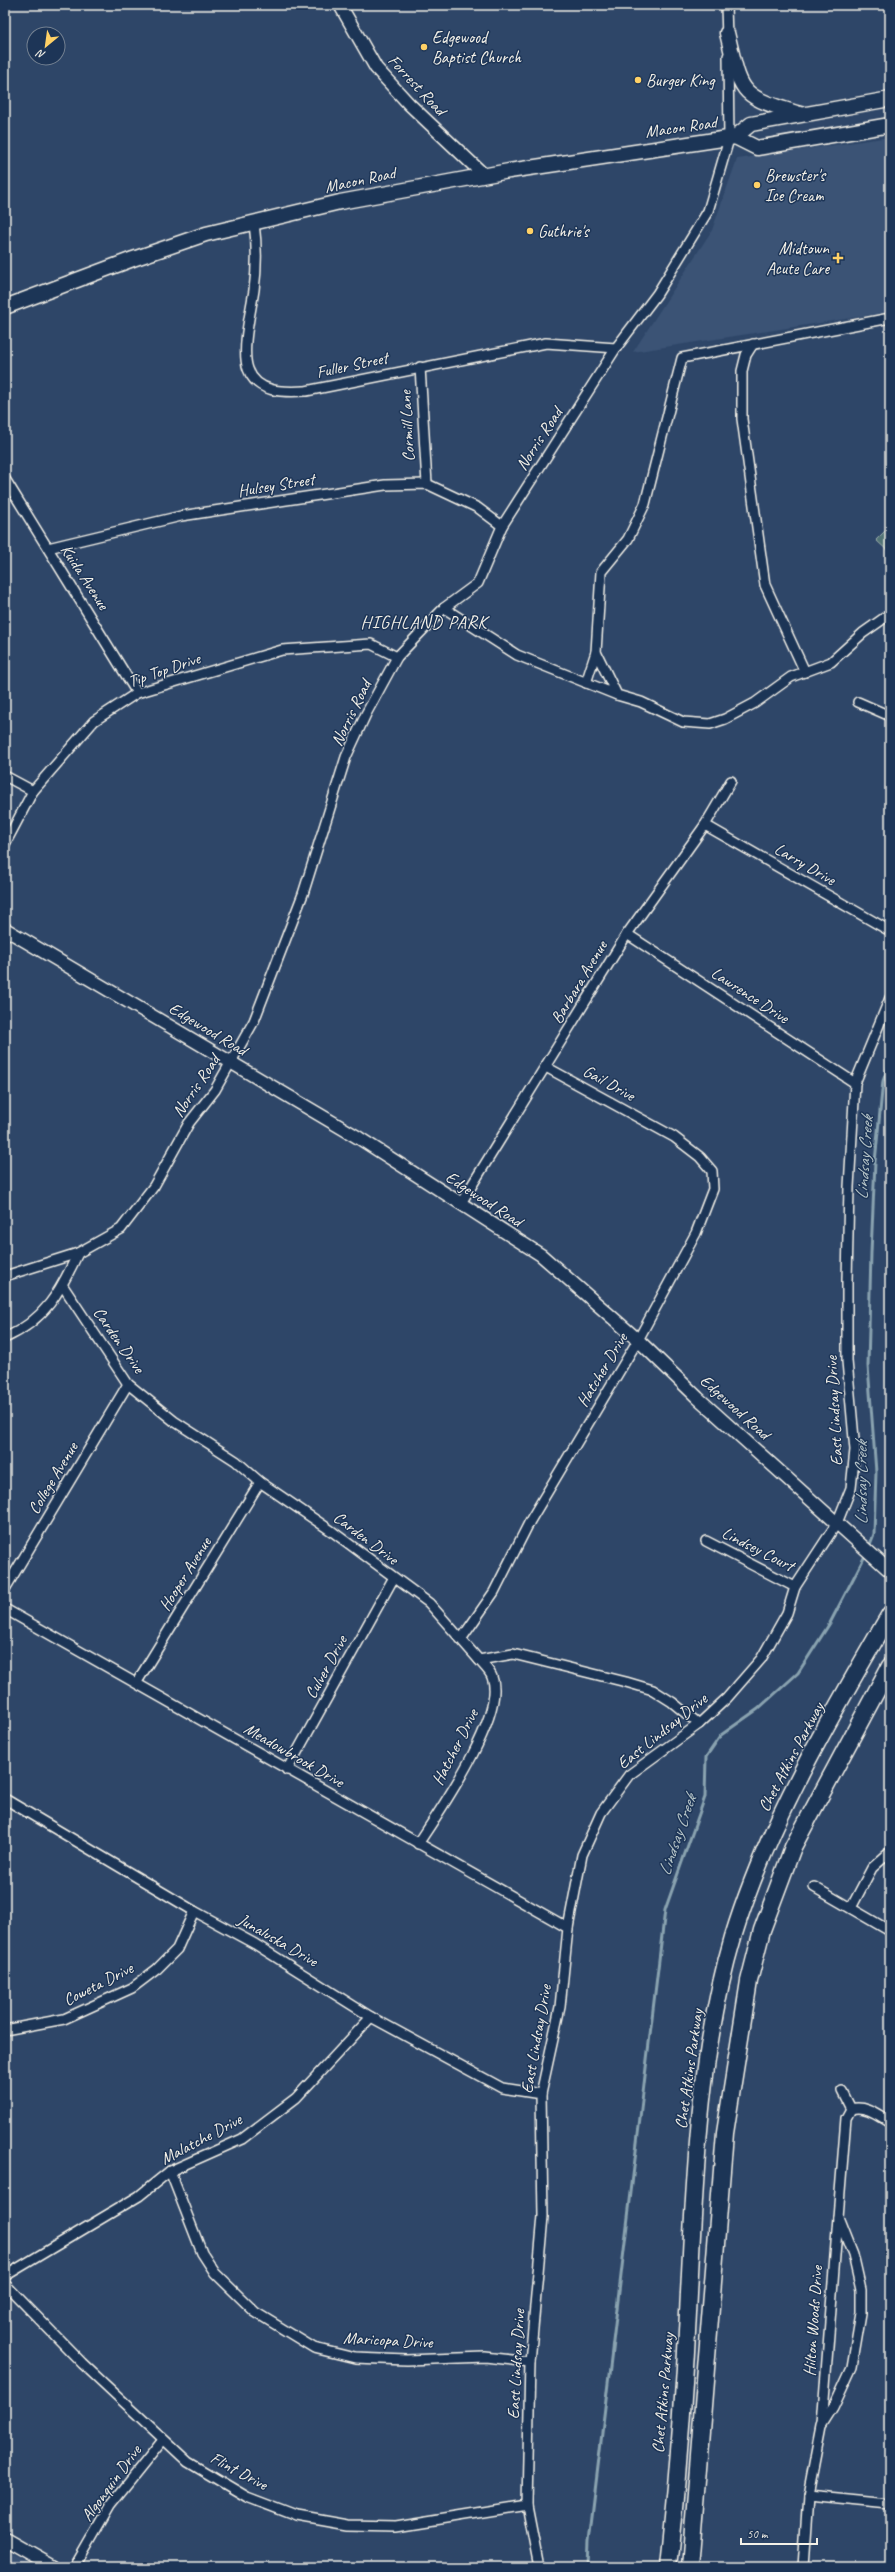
<svg xmlns="http://www.w3.org/2000/svg" width="895" height="2572" viewBox="0 0 895 2572" font-family="Caveat,sans-serif">
	<rect width="100%" height="100%" fill="#2e4668"/>
	<filter id="ink" filterUnits="userSpaceOnUse"><feTurbulence type="fractalNoise" baseFrequency=".025" numOctaves="2"/><feDisplacementMap in="SourceGraphic" scale="8" xChannelSelector="R" yChannelSelector="G"/><feConvolveMatrix kernelMatrix="1 2 1 2 8 2 1 2 1" color-interpolation-filters="sRGB"/></filter>
	<g filter="url(#ink)">
		<g fill="#3a5274">
			<path d="M890,137V312L633,352L712,230L737,159Z"/>
			<path d="M5,2549L36,2567H5Z"/>
		</g>
		<path fill="#517374" stroke="#a2b2ae" d="M890,526V553L876,540Z"/>
		<g fill="none" stroke-linecap="round" stroke-linejoin="round">
			<g stroke="#8aa3b0" stroke-width="3">
				<path d="M869,1547L874,1534L876,1472L868,1366L871,1253L875,1162L883,1081L890,1062"/>
				<path d="M588,2567L589,2541L665,1910L705,1797L706,1757L721,1735L758,1709L798,1673L830,1623L866,1554"/>
			</g>
			<defs>
				<g id="street">
					<path d="M726,5L727,39"/>
					<path d="M254,223C257,245 257,268 254,290C251,311 241,349 248,369C257,394 285,392 306,391L546,343L616,348"/>
					<path d="M890,318L682,358L645,504L628,539L601,572L596,652L617,695L641,702L683,722L710,724L725,719L755,703L791,677L831,662L863,633L890,614"/>
					<path d="M753,344L746,355L742,371V419L765,585L805,672"/>
					<path d="M420,367L427,484"/>
					<path d="M5,479L137,693"/>
					<path d="M48,548L181,516L385,485L427,484L478,508L502,526"/>
					<path d="M444,608L517,655L617,695"/>
					<path d="M586,683L596,652"/>
					<path d="M858,702L890,716"/>
					<path d="M5,776L33,791"/>
					<path d="M705,825L890,931"/>
					<path d="M5,844L33,791L94,721L137,693L282,650L371,644L397,657"/>
					<path d="M627,934L855,1083"/>
					<path d="M461,1203L627,934L705,825L731,781"/>
					<path d="M5,1276L78,1253L121,1229L154,1186L189,1123L215,1090L254,1021L303,894L346,757L366,714L397,657L444,608L478,583L502,526L616,348L657,294L708,211L729,139L728,56"/>
					<path d="M63,1286L128,1384L174,1421L236,1461L260,1482L333,1532L429,1603L479,1660L513,1654L626,1682L653,1690L672,1702L699,1724"/>
					<path d="M5,1338C45,1320 60,1292 78,1253"/>
					<path d="M706,1541L795,1587"/>
					<path d="M5,1589L128,1384"/>
					<path d="M5,1609L568,1928"/>
					<path d="M462,1638L494,1592L530,1521L638,1340L696,1233L713,1189L712,1171L700,1157L674,1137L546,1067"/>
					<path d="M137,1682L260,1482"/>
					<path d="M287,1770L393,1579"/>
					<path d="M5,1799L194,1911L255,1944L371,2017L502,2088L541,2094"/>
					<path d="M418,1844C439,1812 507,1714 492,1677C490,1671 483,1665 479,1660"/>
					<path d="M814,1887L890,1931"/>
					<path d="M851,1908L872,1868L890,1852"/>
					<path d="M5,2030L64,2019L132,1988L157,1969L177,1949L194,1911"/>
					<path d="M851,2109C866,2105 878,2115 890,2122"/>
					<path d="M170,2171L202,2253L215,2273L255,2312L314,2348L355,2358L407,2360L485,2357L530,2362"/>
					<path d="M5,2276L139,2196L170,2171L242,2139L296,2098L371,2017"/>
					<path d="M5,2284L83,2364L188,2462L247,2497L297,2516L348,2525L396,2526L527,2505"/>
					<path d="M822,2425L838,2217"/>
					<path d="M808,2495L890,2503"/>
					<path d="M75,2567L110,2506L163,2440"/>
					<path d="M539,2567L527,2505L530,2362L543,2216L541,2094L560,2007L568,1928L582,1855L601,1813L629,1775L699,1724L727,1698L761,1659L787,1613L795,1587L837,1523L851,1488L855,1450L847,1361V1281L849,1187L855,1083L890,998"/>
					<path d="M803,2567L808,2495L821,2427L833,2408L852,2367L861,2314V2290L853,2255L838,2217L846,2118L851,2109L842,2091"/>
				</g>
				<g id="secondary">
					<path d="M340,5L376,68L409,104L484,175"/>
					<path d="M5,929L359,1138L541,1255L638,1340L698,1398L890,1571"/>
					<path d="M5,2539L54,2567"/>
				</g>
				<g id="primary">
					<path d="M727,33C742,94 737,95 800,114"/>
					<path d="M735,137L757,148L890,125"/>
					<path d="M5,307L133,259L206,234L340,202L509,171L735,137L751,124L890,99"/>
				</g>
				<g id="highway">
					<path d="M668,2567C678,2476 685,2384 689,2293C695,2174 699,2052 733,1937C767,1825 831,1715 890,1614"/>
					<path d="M690,2567L725,2133L749,1981L762,1930L793,1847L890,1666"/>
				</g>
			</defs>
			<use href="#street" stroke="#f4f1e8" stroke-width="12"/>
			<use href="#secondary" stroke="#f4f1e8" stroke-width="15"/>
			<use href="#primary" stroke="#f4f1e8" stroke-width="17"/>
			<use href="#highway" stroke="#f4f1e8" stroke-width="19"/>
			<use href="#street" stroke="#1d3557" stroke-width="9"/>
			<use href="#secondary" stroke="#1d3557" stroke-width="12"/>
			<use href="#primary" stroke="#1d3557" stroke-width="14"/>
			<use href="#highway" stroke="#1d3557" stroke-width="16"/>
		</g>
	</g>
	<g fill="#ffd166" stroke="#1d3557" stroke-width="1.5">
		<circle cx="424" cy="47" r="4"/>
		<circle cx="638" cy="80" r="4"/>
		<circle cx="757" cy="185" r="4"/>
		<circle cx="530" cy="231" r="4"/>
		<path d="M836 252h4v4h4v4h-4v4h-4v-4h-4v-4h4z"/>
	</g>
	<g text-anchor="middle" dominant-baseline="central" stroke-width="3" stroke-linejoin="round" paint-order="stroke">
		<g font-size="17" fill="#f4f1e8" stroke="#1d3557" text-anchor="start">
			<text x="432" y="37">Edgewood<tspan x="432" dy="20">Baptist Church</tspan></text>
			<text x="646" y="80">Burger King</text>
			<text x="765" y="175">Brewster's<tspan x="765" dy="20">Ice Cream</tspan></text>
			<text x="538" y="231">Guthrie's</text>
			<text x="829" y="248" text-anchor="end">Midtown<tspan x="829" dy="20">Acute Care</tspan></text>
		</g>
		<g font-size="17" fill="#f4f1e8" stroke="#1d3557">
			<text transform="translate(417 85) rotate(47)">Forrest Road</text>
			<text transform="translate(681 127) rotate(-8)">Macon Road</text>
			<text transform="translate(360 180) rotate(-12)">Macon Road</text>
			<text transform="translate(352 365) rotate(-12)">Fuller Street</text>
			<text transform="translate(407 426) rotate(-93)">Cormill Lane</text>
			<text transform="translate(539 439) rotate(-57)">Norris Road</text>
			<text transform="translate(276 485) rotate(-9)">Hulsey Street</text>
			<text transform="translate(85 577) rotate(57)">Kuida Avenue</text>
			<text transform="translate(164 670) rotate(-19)">Tip Top Drive</text>
			<text transform="translate(351 713) rotate(-64)">Norris Road</text>
			<text transform="translate(805 864) rotate(30)">Larry Drive</text>
			<text transform="translate(579 982) rotate(-59)">Barbara Avenue</text>
			<text transform="translate(750 995) rotate(33)">Lawrence Drive</text>
			<text transform="translate(208 1029) rotate(31)">Edgewood Road</text>
			<text transform="translate(609 1083) rotate(29)">Gail Drive</text>
			<text transform="translate(196 1086) rotate(-56)">Norris Road</text>
			<text transform="translate(484 1199) rotate(33)">Edgewood Road</text>
			<text transform="translate(119 1340) rotate(55)">Carden Drive</text>
			<text transform="translate(602 1370) rotate(-59)">Hatcher Drive</text>
			<text transform="translate(735 1407) rotate(42)">Edgewood Road</text>
			<text transform="translate(834 1411) rotate(-93)">East Lindsay Drive</text>
			<text transform="translate(53 1478) rotate(-59)">College Avenue</text>
			<text transform="translate(366 1538) rotate(37)">Carden Drive</text>
			<text transform="translate(758 1549) rotate(27)">Lindsey Court</text>
			<text transform="translate(185 1574) rotate(-58)">Hooper Avenue</text>
			<text transform="translate(326 1667) rotate(-61)">Culver Drive</text>
			<text transform="translate(662 1731) rotate(-39)">East Lindsay Drive</text>
			<text transform="translate(455 1747) rotate(-63)">Hatcher Drive</text>
			<text transform="translate(294 1755) rotate(30)">Meadowbrook Drive</text>
			<text transform="translate(791 1757) rotate(-62)">Chet Atkins Parkway</text>
			<text transform="translate(278 1940) rotate(30)">Junaluska Drive</text>
			<text transform="translate(98 1984) rotate(-27)">Coweta Drive</text>
			<text transform="translate(536 2039) rotate(-80)">East Lindsay Drive</text>
			<text transform="translate(689 2069) rotate(-82)">Chet Atkins Parkway</text>
			<text transform="translate(201 2139) rotate(-28)">Malatche Drive</text>
			<text transform="translate(813 2321) rotate(-86)">Hilton Woods Drive</text>
			<text transform="translate(388 2340) rotate(3)">Maricopa Drive</text>
			<text transform="translate(516 2364) rotate(-87)">East Lindsay Drive</text>
			<text transform="translate(663 2393) rotate(-85)">Chet Atkins Parkway</text>
			<text transform="translate(239 2471) rotate(28)">Flint Drive</text>
			<text transform="translate(111 2483) rotate(-54)">Algonquin Drive</text>
		</g>
		<g font-size="18" letter-spacing="1" fill="#f4f1e8" stroke="#1d3557">
			<text x="424" y="622">HIGHLAND PARK</text>
		</g>
		<g font-size="18" font-style="italic" fill="#b6c4c7" stroke="#1d3557">
			<text transform="translate(864 1158) rotate(-86)">Lindsay Creek</text>
			<text transform="translate(861 1483) rotate(-90)">Lindsay Creek</text>
			<text transform="translate(677 1835) rotate(-71)">Lindsay Creek</text>
		</g>
	</g>
	<rect width="895" height="2572" fill="none" stroke="#1d3557" stroke-width="20"/>
	<rect x="10" y="10" width="875" height="2552" fill="none" stroke="#f4f1e8" stroke-width="1.5" filter="url(#ink)"/>
	<g transform="translate(46 46) rotate(209)"><circle r="19" fill="#1d3557" stroke="#738091"/>
	<path d="M0-3L7 15L0 10L-7 15Z" fill="#ffd166"/>
	<text y="-6" font-size="11" font-weight="bold" text-anchor="middle" fill="#f4f1e8">N</text>
	</g>
	<path d="M741 2538v6h76v-6" fill="none" stroke="#f4f1e8" stroke-width="2"/>
	<text x="747" y="2538" font-size="12" fill="#f4f1e8" stroke="#1d3557" stroke-width="3" paint-order="stroke">50 m</text>
</svg>
